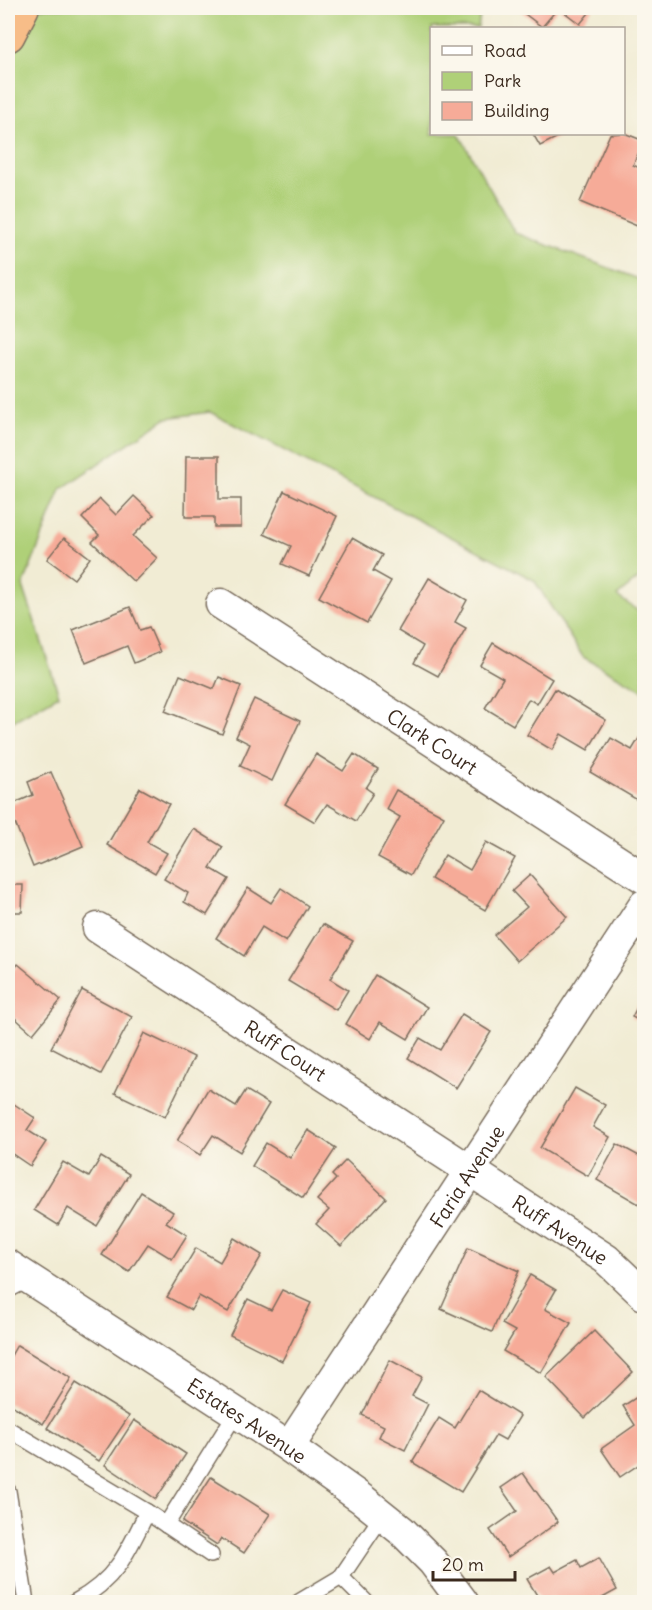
<svg xmlns="http://www.w3.org/2000/svg" width="652" height="1610" viewBox="0 0 652 1610" font-family="Delius,sans-serif">
	<rect width="100%" height="100%" fill="#fbf7ec"/>
	<filter id="ink" filterUnits="userSpaceOnUse"><feTurbulence type="fractalNoise" baseFrequency=".0167" numOctaves="2"/><feDisplacementMap in="SourceGraphic" scale="12" xChannelSelector="R" yChannelSelector="G"/><feConvolveMatrix kernelMatrix="1 2 1 2 8 2 1 2 1" color-interpolation-filters="sRGB"/></filter>
	<filter id="wash" filterUnits="userSpaceOnUse"><feTurbulence type="fractalNoise" baseFrequency=".008" numOctaves="4" result="noise"/><feDisplacementMap in="SourceGraphic" scale="24" xChannelSelector="R" yChannelSelector="G"/><feGaussianBlur stdDeviation="1.35" result="paint"/><feColorMatrix in="noise" values="0 0 0 0 0 0 0 0 0 0 0 0 0 0 0 0 0 1.4 0 .05"/><feComposite in="paint" operator="in"/></filter>
	<g filter="url(#wash)">
		<rect width="100%" height="100%" fill="#f1ecd4"/>
		<path fill="#afd078" stroke="#757d4b" stroke-width="1.5" d="M22,8H481L478,28H432V134H459L515,233L644,281V574L617,596L644,615V691L583,657L534,580L210,412L166,418L61,489L23,586L59,695L8,724V35Z"/>
		<g id="blocks">
			<g fill="#f6ab98">
				<path d="M517,8H558L542,27Z"/>
				<path d="M559,8H593L580,24Z"/>
				<path d="M624,133L644,141L633,165L644,170V209L637,226L580,202L610,134Z"/>
				<path d="M533,134H564L540,146Z"/>
				<path d="M186,456H219V499H241V527H214V517H185Z"/>
				<path d="M284,491L337,516L309,576L282,564L291,546L264,534Z"/>
				<path d="M134,496L154,515L133,536L157,558L134,582L92,542L99,535L82,518L100,499L116,515Z"/>
				<path d="M64,538L90,558L74,579L47,559Z"/>
				<path d="M352,538L382,555L373,571L391,581L367,623L319,597Z"/>
				<path d="M429,578L467,600L455,622L466,628L438,676L414,663L423,646L398,631Z"/>
				<path d="M130,607L140,630L149,627L160,652L134,663L127,646L86,663L73,630Z"/>
				<path d="M493,643L552,679L537,704L529,699L513,725L485,708L503,678L480,665Z"/>
				<path d="M180,675L214,689L219,677L241,686L222,734L165,711Z"/>
				<path d="M555,689L606,720L588,750L561,734L552,750L527,735Z"/>
				<path d="M254,699L300,721L272,781L240,766L250,744L236,737Z"/>
				<path d="M644,730V792L639,801L590,772L611,738L632,750Z"/>
				<path d="M316,754L343,771L354,754L378,769L366,788L373,793L356,821L327,804L315,822L285,804Z"/>
				<path d="M51,772L83,846L33,867L8,806L33,795L28,782Z"/>
				<path d="M140,788L169,804L147,842L167,853L155,873L107,845Z"/>
				<path d="M396,790L444,816L411,875L378,857L400,817L386,809Z"/>
				<path d="M194,829L223,847L210,868L229,879L207,915L184,902L188,893L164,879Z"/>
				<path d="M486,842L515,858L485,910L431,879L445,855L470,870Z"/>
				<path d="M530,875L567,917L517,961L494,935L527,907L512,891Z"/>
				<path d="M8,885H23L22,912H8Z"/>
				<path d="M248,888L271,903L281,888L308,906L286,942L262,927L244,956L216,938Z"/>
				<path d="M323,924L353,941L330,979L348,990L336,1010L288,981Z"/>
				<path d="M18,964L61,1000L33,1034L15,1018L8,1028V977Z"/>
				<path d="M375,975L427,1007L408,1039L380,1022L370,1039L346,1024Z"/>
				<path d="M82,990L132,1017L101,1074L51,1048Z"/>
				<path d="M644,994V1023L632,1017Z"/>
				<path d="M462,1014L491,1032L456,1088L408,1058L420,1038L440,1050Z"/>
				<path d="M144,1033L194,1057L165,1117L115,1093Z"/>
				<path d="M575,1088L605,1105L593,1127L610,1137L588,1176L540,1148Z"/>
				<path d="M208,1089L236,1106L246,1090L269,1104L240,1152L213,1135L200,1155L177,1141Z"/>
				<path d="M8,1100L35,1118L27,1130L46,1142L30,1166L8,1151Z"/>
				<path d="M308,1130L336,1148L303,1198L252,1166L266,1143L290,1158Z"/>
				<path d="M617,1144L639,1156L644,1146V1207L597,1180Z"/>
				<path d="M101,1157L129,1174L97,1226L68,1208L58,1225L34,1210L63,1162L89,1177Z"/>
				<path d="M346,1160L386,1198L341,1246L316,1224L329,1210L317,1200L336,1179L332,1175Z"/>
				<path d="M141,1192L173,1212L166,1222L187,1235L172,1259L148,1244L129,1272L102,1255Z"/>
				<path d="M234,1238L262,1255L228,1312L199,1296L191,1310L167,1297L196,1248L220,1262Z"/>
				<path d="M468,1248L519,1271L492,1332L441,1309Z"/>
				<path d="M530,1275L556,1290L545,1309L571,1323L541,1373L503,1351L515,1331L502,1324Z"/>
				<path d="M282,1290L311,1303L282,1361L230,1335L248,1299L271,1310Z"/>
				<path d="M594,1331L633,1372L585,1418L546,1377Z"/>
				<path d="M17,1345L71,1378L43,1424L8,1403V1361Z"/>
				<path d="M390,1360L422,1377L412,1396L428,1404L405,1450L379,1437L384,1426L362,1415Z"/>
				<path d="M76,1383L129,1416L99,1461L47,1428Z"/>
				<path d="M478,1390L520,1416L505,1440L496,1435L461,1492L412,1462L439,1418L455,1428Z"/>
				<path d="M643,1393L644,1461L620,1477L601,1449L635,1425L623,1406Z"/>
				<path d="M134,1420L186,1454L156,1499L105,1465Z"/>
				<path d="M523,1473L558,1522L508,1557L490,1530L517,1511L501,1488Z"/>
				<path d="M211,1477L270,1514L244,1553L221,1538L217,1545L182,1522Z"/>
				<path d="M599,1558L617,1590L595,1602H554L552,1598L541,1602L527,1579L551,1566L555,1572L577,1560L581,1568Z"/>
			</g>
		</g>
	</g>
	<g filter="url(#ink)">
		<use href="#blocks" fill-opacity="0" stroke="#7b6e5e" stroke-width="1.5"/>
		<g fill="none" stroke-linecap="round" stroke-linejoin="round">
			<defs>
				<g id="service">
					<path d="M8,1290L29,1279"/>
					<path d="M8,1429L147,1512L211,1555"/>
					<path d="M8,1491L26,1602"/>
					<path d="M166,1525L236,1413"/>
					<path d="M75,1602C116,1580 128,1552 147,1512"/>
					<path d="M299,1602L341,1577"/>
					<path d="M366,1602L341,1577L382,1516"/>
				</g>
				<g id="minor">
					<path id="s1" d="M221,604L644,878"/>
					<path id="s2" d="M98,928L606,1259L644,1295"/>
					<path id="s3" d="M8,1265L289,1447L362,1499L402,1531L433,1562L463,1602"/>
					<path id="s4" d="M289,1447L644,905"/>
				</g>
				<path id="motorway" d="M8,35L22,8"/>
			</defs>
			<use href="#service" stroke="#7b6e5e" stroke-width="18"/>
			<use href="#minor" stroke="#7b6e5e" stroke-width="33"/>
			<use href="#motorway" stroke="#7b6e5e" stroke-width="36"/>
			<use href="#service" stroke="#fff" stroke-width="15"/>
			<use href="#minor" stroke="#fff" stroke-width="30"/>
			<use href="#motorway" stroke="#f7bd88" stroke-width="33"/>
		</g>
	</g>
	<g text-anchor="middle" dominant-baseline="central" stroke-width="4.5" stroke-linejoin="round" paint-order="stroke">
		<g font-size="20" fill="#3b2a1e" stroke="#fbf7ec">
			<text stroke="none"><textPath href="#s1" startOffset="252">Clark Court</textPath></text>
			<text stroke="none"><textPath href="#s2" startOffset="224">Ruff Court</textPath></text>
			<text stroke="none"><textPath href="#s4" startOffset="324">Faria Avenue</textPath></text>
			<text stroke="none"><textPath href="#s2" startOffset="552">Ruff Avenue</textPath></text>
			<text stroke="none"><textPath href="#s3" startOffset="285">Estates Avenue</textPath></text>
		</g>
	</g>
	<rect width="652" height="1610" fill="none" stroke="#fbf7ec" stroke-width="30"/>
	<rect x="430" y="27" width="195" height="108" fill="#fbf7ec" stroke="#aea59a" stroke-width="1.5"/>
	<rect x="442" y="46" width="30" height="9" fill="#ffffff" stroke="#aea59a" stroke-width="1.5"/>
	<text x="484" y="57" font-size="18" fill="#3b2a1e">Road</text>
	<rect x="442" y="72" width="30" height="18" fill="#afd078" stroke="#aea59a" stroke-width="1.5"/>
	<text x="484" y="87" font-size="18" fill="#3b2a1e">Park</text>
	<rect x="442" y="102" width="30" height="18" fill="#f6ab98" stroke="#aea59a" stroke-width="1.5"/>
	<text x="484" y="117" font-size="18" fill="#3b2a1e">Building</text>
	<path d="M433 1571v9h82v-9" fill="none" stroke="#3b2a1e" stroke-width="3"/>
	<text x="442" y="1571" font-size="18" fill="#3b2a1e" stroke="#fbf7ec" stroke-width="4.5" paint-order="stroke">20 m</text>
</svg>
